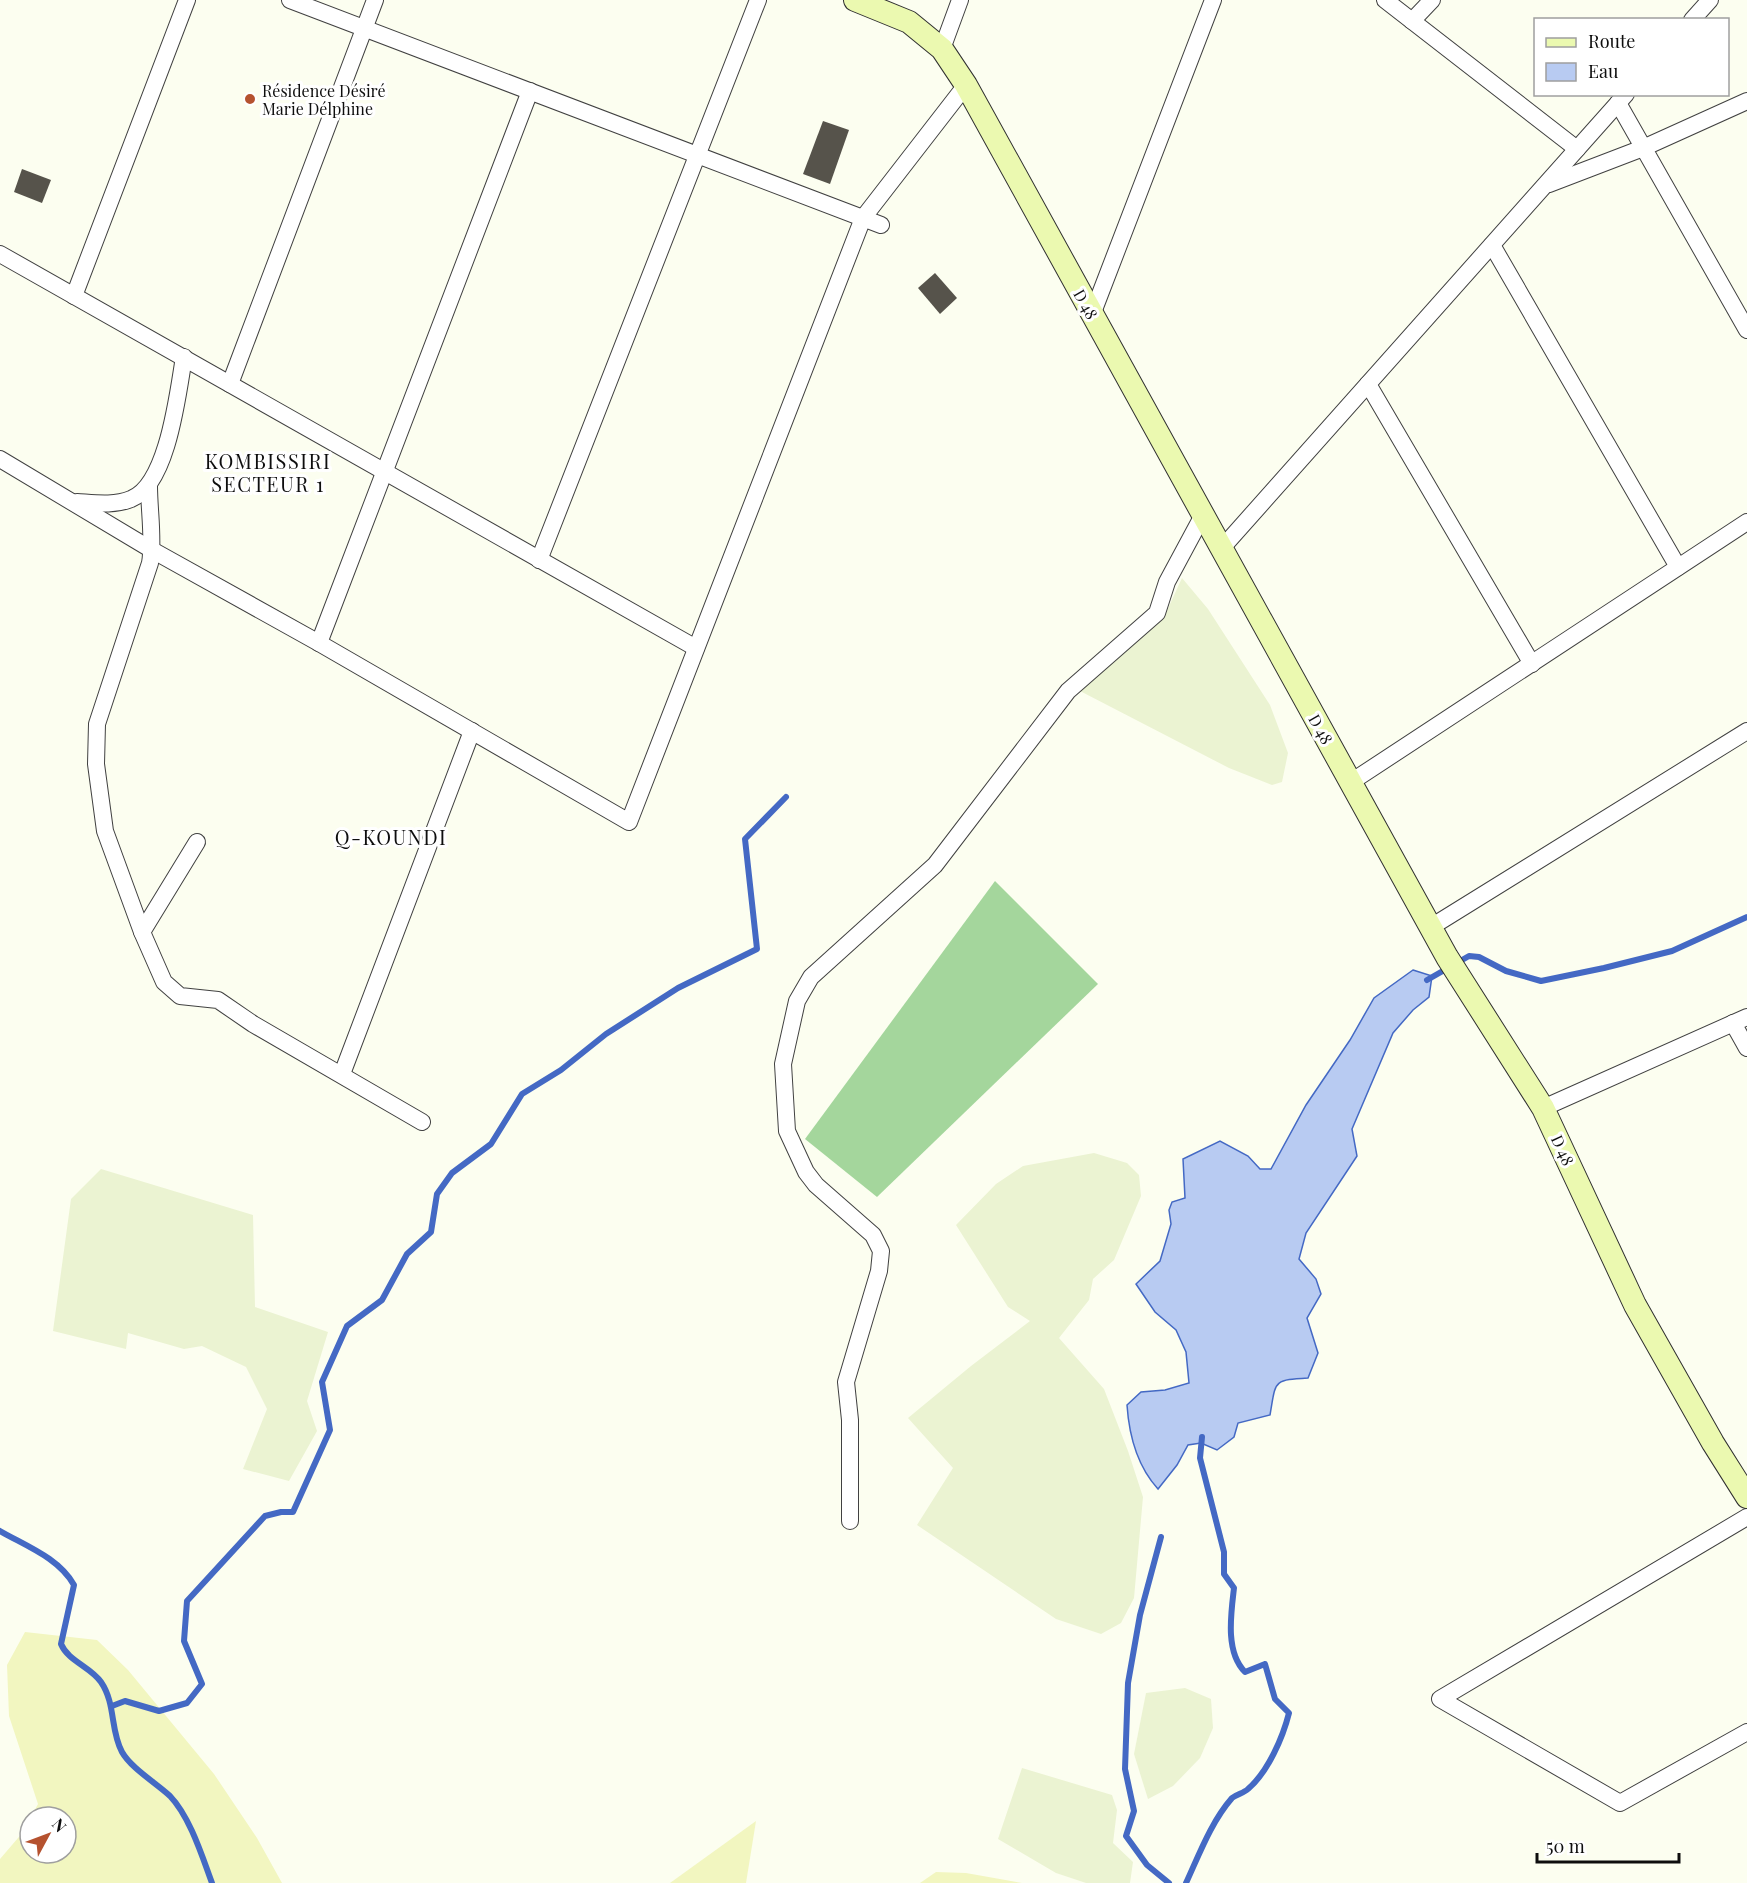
<svg xmlns="http://www.w3.org/2000/svg" width="1747" height="1883" viewBox="0 0 1747 1883" font-family="'Playfair Display',serif">
	<rect width="100%" height="100%" fill="#fcfef0"/>
	<g fill="#ebf3d2">
		<path d="M1182,578L1208,609L1270,705L1288,753L1282,782L1272,785L1229,768L1080,691L1164,617Z"/>
		<path d="M1094,1153L1127,1163L1139,1175L1141,1196L1114,1260L1093,1279L1089,1300L1059,1338L1104,1389L1128,1451L1143,1497L1134,1598L1121,1623L1101,1634L1056,1619L917,1525L953,1468L908,1418L971,1366L1030,1321L1008,1307L956,1225L996,1184L1023,1166Z"/>
		<path d="M101,1169L253,1215L255,1307L328,1332L307,1401L317,1431L289,1481L243,1469L267,1409L246,1367L202,1346L184,1349L128,1333L126,1349L53,1331L71,1199Z"/>
		<path d="M1185,1688L1211,1699L1213,1728L1200,1758L1173,1786L1148,1799L1134,1754L1146,1693Z"/>
		<path d="M1022,1768L1112,1795L1117,1810L1113,1843L1133,1862L1130,1883H1086L1056,1873L998,1839Z"/>
	</g>
	<path fill="#a4d69c" d="M995,881L1098,984L877,1197L805,1139Z"/>
	<g fill="#f2f6c0">
		<path d="M25,1632L97,1640L128,1670L214,1774L257,1838L282,1883H0V1859L24,1831L30,1820V1853H66V1817H31L38,1804L9,1716L7,1665Z"/>
		<path d="M756,1821L746,1883H670Z"/>
		<path d="M936,1872L966,1873L1022,1883H920Z"/>
	</g>
	<path fill="#b8cbf2" stroke="#4469c4" stroke-width="1.5" d="M1413,970L1432,976L1429,997L1413,1010L1393,1033L1352,1129L1357,1156L1306,1233L1299,1259L1316,1279L1321,1294L1307,1318L1318,1353L1308,1378C1272,1380 1276,1381 1270,1415L1238,1423L1234,1437L1217,1450L1201,1443L1188,1445L1177,1465L1158,1489C1138,1467 1129,1435 1127,1405L1141,1392L1165,1390L1189,1383L1186,1352L1176,1330L1155,1312L1136,1284L1160,1261L1171,1224L1169,1210L1172,1202L1185,1198L1183,1159L1220,1141L1248,1156L1260,1169H1271L1306,1105L1350,1040L1374,998Z"/>
	<g fill="none" stroke-linecap="round" stroke-linejoin="round">
		<g stroke="#4469c4" stroke-width="6">
			<path d="M1427,980L1469,956L1479,957L1506,971L1541,981L1604,968L1672,951L1747,917"/>
			<path d="M0,1531C26,1546 59,1558 74,1585L61,1644C68,1661 91,1667 101,1682C116,1704 110,1730 122,1752C131,1768 156,1783 170,1796C190,1817 202,1856 212,1883"/>
			<path d="M1161,1537L1140,1615L1128,1683L1125,1769L1134,1811L1126,1836L1147,1865L1169,1883"/>
			<path d="M112,1706L125,1701L159,1711L187,1703L202,1684L184,1641L187,1601L265,1516L281,1512H293L330,1430L322,1382L347,1326L382,1300L407,1254L431,1232L437,1194L452,1173L491,1144L522,1094L561,1070L606,1034L678,988L757,949L745,839L786,797"/>
			<path d="M1186,1883C1199,1855 1211,1822 1232,1798C1237,1794 1244,1793 1248,1789C1268,1772 1283,1737 1289,1713L1275,1699L1265,1664L1245,1672C1225,1652 1231,1614 1234,1588L1224,1574V1552L1200,1458L1202,1437"/>
		</g>
	</g>
	<g fill="#56534b">
		<path d="M823,121L849,130L830,184L803,174Z"/>
		<path d="M22,169L51,180L42,203L14,192Z"/>
		<path d="M935,273L957,298L940,314L918,288Z"/>
	</g>
	<g fill="none" stroke-linecap="round" stroke-linejoin="round">
		<defs>
			<g id="street">
				<path d="M290,0L881,225"/>
				<path d="M1385,0L1577,149"/>
				<path d="M1692,20L1710,0"/>
				<path d="M1412,21L1432,0"/>
				<path d="M942,49L960,0"/>
				<path d="M1618,103L1747,330"/>
				<path d="M1549,184L1643,148L1747,101"/>
				<path d="M1492,245L1678,567"/>
				<path d="M0,254L696,648"/>
				<path d="M74,296L187,0"/>
				<path d="M1092,315L1213,0"/>
				<path d="M230,384L375,0"/>
				<path d="M1368,384L1532,664"/>
				<path d="M0,459L152,550L319,643L629,822L863,218L966,85"/>
				<path d="M149,486C149,510 154,541 150,563L97,724L96,764L105,831L142,932L164,982L180,996L218,1000L253,1024L422,1122"/>
				<path d="M77,502C94,503 114,506 131,499C168,485 178,392 184,357"/>
				<path d="M1222,548L1626,94"/>
				<path d="M539,560L758,0"/>
				<path d="M319,643L530,91"/>
				<path d="M1351,782L1747,522"/>
				<path d="M1431,927L1747,731"/>
				<path d="M142,932L197,842"/>
				<path d="M1733,1023L1747,1048"/>
				<path d="M342,1074L472,731"/>
				<path d="M1543,1108L1747,1017"/>
				<path d="M1747,1517L1440,1699L1620,1803L1747,1732"/>
				<path d="M850,1521V1420L846,1382L879,1271L881,1251L873,1235L816,1185L806,1172L787,1131L783,1064L797,1001L811,977L935,865L1068,691L1157,613L1167,582L1203,515"/>
			</g>
			<path id="secondary" d="M855,0L909,22L942,49L966,85L1447,957L1543,1108L1635,1305L1713,1443L1747,1497"/>
		</defs>
		<use href="#street" stroke="#414141" stroke-width="18"/>
		<use href="#secondary" stroke="#303030" stroke-width="24"/>
		<use href="#street" stroke="#fff" stroke-width="16"/>
		<use href="#secondary" stroke="#ebf9b0" stroke-width="22"/>
	</g>
	<circle fill="#b5522f" stroke="#fff" stroke-width="2" cx="250" cy="99" r="6"/>
	<g text-anchor="middle" dominant-baseline="central" stroke-width="6" stroke-linejoin="round" paint-order="stroke">
		<g font-size="16" fill="#0e0e0e" stroke="#fff" text-anchor="start">
			<text x="262" y="90">Résidence Désiré<tspan x="262" dy="18">Marie Délphine</tspan></text>
		</g>
		<g font-size="16" fill="#0e0e0e" stroke="#fff">
			<text transform="translate(1086 304) rotate(61)">D 48</text>
			<text transform="translate(1321 729) rotate(61)">D 48</text>
			<text transform="translate(1563 1150) rotate(65)">D 48</text>
		</g>
		<g font-size="20" letter-spacing="1.5" fill="#0e0e0e" stroke="#fff">
			<text x="268" y="460">KOMBISSIRI<tspan x="268" dy="23">SECTEUR 1</tspan></text>
			<text x="391" y="836">Q-KOUNDI</text>
		</g>
	</g>
	<rect x="1534" y="18" width="195" height="78" fill="#ffffff" stroke="#9f9f9f" stroke-width="1.5"/>
	<rect x="1546" y="38" width="30" height="9" fill="#ebf9b0" stroke="#9f9f9f" stroke-width="1.5"/>
	<text x="1588" y="48" font-size="18" fill="#0e0e0e">Route</text>
	<rect x="1546" y="63" width="30" height="18" fill="#b8cbf2" stroke="#9f9f9f" stroke-width="1.5"/>
	<text x="1588" y="78" font-size="18" fill="#0e0e0e">Eau</text>
	<g transform="translate(48 1835) rotate(49)"><circle r="28" fill="#ffffff" stroke="#9f9f9f" stroke-width="1.5"/>
	<path d="M0-4.5L10 22L0 15L-10 22Z" fill="#b5522f"/>
	<text y="-9" font-size="16" font-weight="bold" text-anchor="middle" fill="#0e0e0e">N</text>
	</g>
	<path d="M1537 1853v9h142v-9" fill="none" stroke="#0e0e0e" stroke-width="3"/>
	<text x="1546" y="1853" font-size="18" fill="#0e0e0e" stroke="#ffffff" stroke-width="4.5" paint-order="stroke">50 m</text>
</svg>
